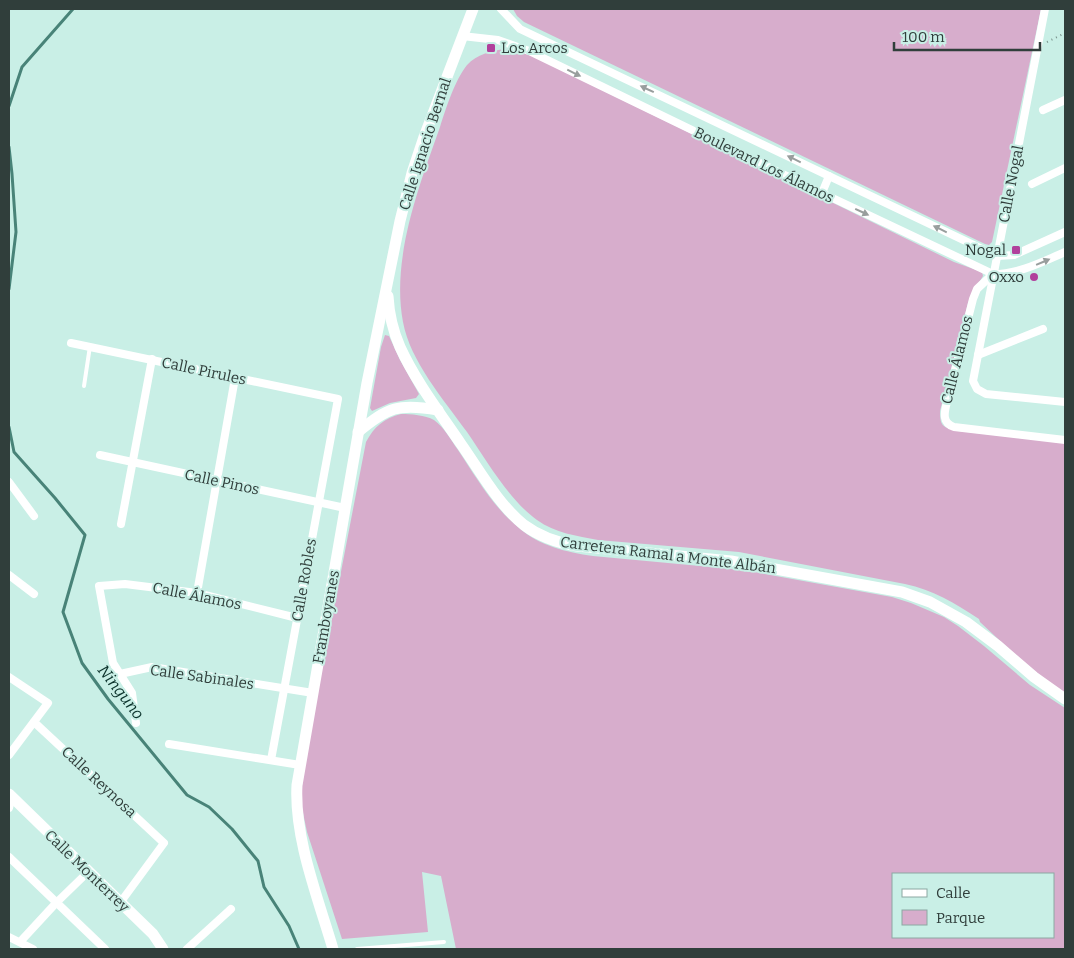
<svg xmlns="http://www.w3.org/2000/svg" width="1074" height="958" viewBox="0 0 1074 958" font-family="Bitter,serif">
	<rect width="100%" height="100%" fill="#c9efe6"/>
	<g fill="#d7adcc" fill-rule="evenodd">
		<path d="M513,9H1041L992,242L989,245L985,244L524,22L517,16Z"/>
		<path d="M505,49L526,53L954,262L982,272L983,276L971,295L968,303L940,411C940,427 943,427 958,431L1065,443V693L1031,670L980,622L979,619C955,603 933,590 905,584L739,552L598,540C577,536 555,533 537,520C509,500 487,461 467,432C444,400 410,361 403,322C391,259 419,186 440,127C446,108 455,80 467,65C477,54 491,51 505,49Z"/>
		<path d="M385,335L389,336L400,360L419,394L416,398L390,403L372,411L370,408L381,347Z"/>
		<path d="M401,414C411,414 425,415 434,420C444,427 451,440 458,450C476,477 493,507 519,528C540,546 566,552 593,556L743,570L892,597L911,603L944,617L958,626L984,646L1030,685L1065,708V949H456L441,876L422,872L428,932L342,939L307,832L302,808L301,795L306,753L366,442C374,427 384,418 401,414ZM893,874H1053V937H893Z"/>
	</g>
	<g fill="none" stroke-linecap="round" stroke-linejoin="round">
		<g stroke="#488378" stroke-width="3">
			<path d="M9,106L22,67L73,9"/>
			<path d="M9,147L12,174L16,232L9,289"/>
			<path d="M9,427L14,452L55,498L85,535L63,612L82,663L108,699L187,795L209,807L232,829L258,861L264,887L289,926L299,949"/>
		</g>
		<path stroke="#7a938d" stroke-width="2" stroke-dasharray="1 4" stroke-linecap="butt" d="M1047,42L1065,33"/>
		<g stroke="#fff" stroke-width="4">
			<path d="M84,386L90,346"/>
			<path d="M357,949L444,942"/>
		</g>
		<g stroke="#fff" stroke-width="8">
			<path d="M501,9L520,29L997,256L1014,255L1065,232"/>
			<path d="M1045,9L973,381L977,389L986,394L1065,402"/>
			<path d="M462,36L498,40L529,51L822,193L993,274C1019,274 1042,262 1065,252"/>
			<path d="M1043,110L1065,100"/>
			<path d="M1032,184L1065,168"/>
			<path d="M822,193L829,176"/>
			<path d="M993,274L977,289L973,299L947,402C944,413 942,423 954,427L1065,440"/>
			<path d="M71,343L338,399L271,760"/>
			<path d="M978,355L1043,329"/>
			<path d="M100,455L345,508"/>
			<path d="M9,482L34,516"/>
			<path d="M121,524L152,359"/>
			<path d="M9,575L34,594"/>
			<path d="M197,593L235,378"/>
			<path d="M120,674L152,667L313,693"/>
			<path d="M9,677L48,703L9,755"/>
			<path d="M34,722L164,843L120,903"/>
			<path d="M136,723L132,693L113,663L99,586L125,584L197,593L297,618"/>
			<path d="M169,744L300,765"/>
			<path d="M9,808L12,797"/>
			<path d="M9,857L105,949"/>
			<path d="M9,937L33,949"/>
			<path d="M20,942L56,903L89,871"/>
			<path d="M187,949L231,909"/>
		</g>
		<g stroke="#fff" stroke-width="11">
			<path d="M388,296C389,314 393,331 400,347C416,382 440,413 461,444C480,471 498,504 524,525C540,537 558,543 577,546L731,561L902,592L930,602L966,622L998,646L1034,677L1065,699"/>
			<path d="M358,432C388,407 399,403 438,410"/>
			<path d="M9,794L153,934L163,949"/>
			<path d="M333,949C318,898 294,838 297,785L367,383L400,221L412,173L424,137L473,9"/>
		</g>
	</g>
	<defs><path id="oneway-solid" d="M-6-.8H1V-3.2L6.5 0L1 3.2V.8H-6Z" transform="scale(1.25)"/></defs>
	<g fill="#989e9d">
		<use href="#oneway-solid" transform="translate(574 73) rotate(26)"/>
		<use href="#oneway-solid" transform="translate(647 89) rotate(-155)"/>
		<use href="#oneway-solid" transform="translate(794 159) rotate(-154)"/>
		<use href="#oneway-solid" transform="translate(862 212) rotate(25)"/>
		<use href="#oneway-solid" transform="translate(940 229) rotate(-154)"/>
		<use href="#oneway-solid" transform="translate(1043 262) rotate(-23)"/>
	</g>
	<g fill="#b1409c" stroke="#c9efe6" stroke-width="2">
		<rect x="486" y="43" width="10" height="10" rx="2.5"/>
		<rect x="1011" y="245" width="10" height="10" rx="2.5"/>
		<circle cx="1034" cy="277" r="5"/>
	</g>
	<g text-anchor="middle" dominant-baseline="central" stroke-width="4" stroke-linejoin="round" paint-order="stroke">
		<g font-size="15" fill="#303e3b" stroke="#c9efe6" text-anchor="end">
			<text x="501" y="48" text-anchor="start">Los Arcos</text>
			<text x="1006" y="250">Nogal</text>
			<text x="1024" y="277">Oxxo</text>
		</g>
		<g font-size="15" fill="#303e3b" stroke="#c9efe6">
			<text transform="translate(425 144) rotate(-72)">Calle Ignacio Bernal</text>
			<text transform="translate(764 165) rotate(26)">Boulevard Los Álamos</text>
			<text transform="translate(1011 184) rotate(-79)">Calle Nogal</text>
			<text transform="translate(957 360) rotate(-76)">Calle Álamos</text>
			<text transform="translate(204 371) rotate(12)">Calle Pirules</text>
			<text transform="translate(222 482) rotate(12)">Calle Pinos</text>
			<text transform="translate(668 555) rotate(7)">Carretera Ramal a Monte Albán</text>
			<text transform="translate(304 580) rotate(-80)">Calle Robles</text>
			<text transform="translate(197 596) rotate(11)">Calle Álamos</text>
			<text transform="translate(326 617) rotate(-80)">Framboyanes</text>
			<text transform="translate(202 677) rotate(8)">Calle Sabinales</text>
			<text transform="translate(99 782) rotate(43)">Calle Reynosa</text>
			<text transform="translate(87 871) rotate(44)">Calle Monterrey</text>
		</g>
		<g font-size="16" font-style="italic" fill="#0b322b" stroke="#c9efe6">
			<text transform="translate(121 692) rotate(52)">Ninguno</text>
		</g>
	</g>
	<rect width="1074" height="958" fill="none" stroke="#303e3b" stroke-width="20"/>
	<rect x="892" y="873" width="162" height="65" fill="#c9efe6" stroke="#8ca8a2"/>
	<rect x="902" y="889" width="25" height="8" fill="#ffffff" stroke="#8ca8a2"/>
	<text x="936" y="898" font-size="15" fill="#303e3b">Calle</text>
	<rect x="902" y="910" width="25" height="15" fill="#d7adcc" stroke="#8ca8a2"/>
	<text x="936" y="923" font-size="15" fill="#303e3b">Parque</text>
	<path d="M894 42v8h146v-8" fill="none" stroke="#303e3b" stroke-width="2.5"/>
	<text x="902" y="42" font-size="15" fill="#303e3b" stroke="#c9efe6" stroke-width="4" paint-order="stroke">100 m</text>
</svg>
